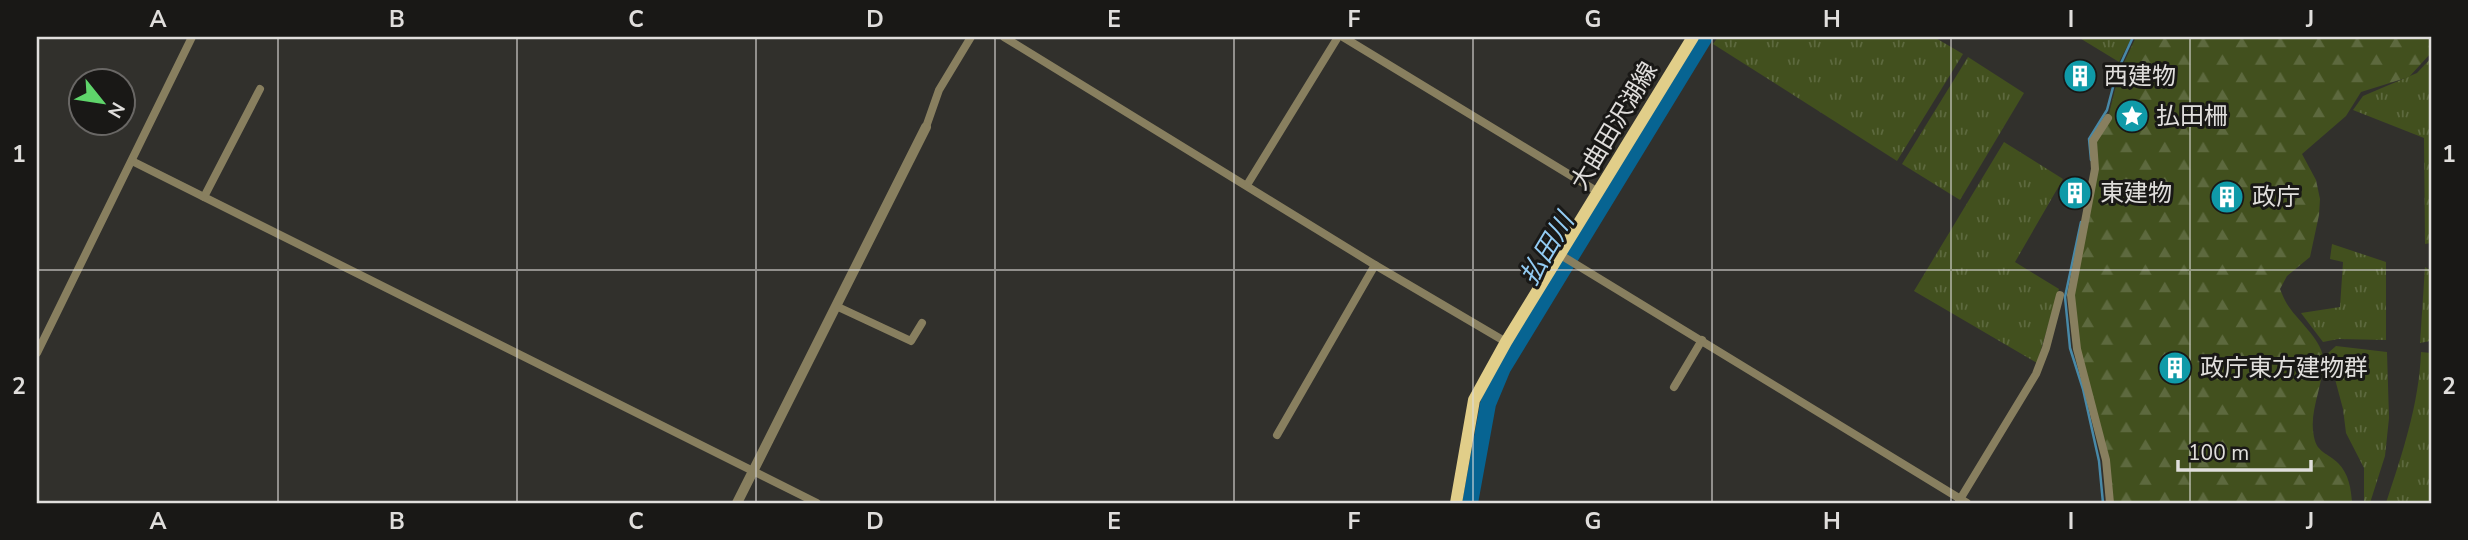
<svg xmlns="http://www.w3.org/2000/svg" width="2468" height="540" viewBox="0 0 2468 540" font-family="'Nunito Sans','Noto Sans JP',sans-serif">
	<defs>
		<pattern id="grass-tufts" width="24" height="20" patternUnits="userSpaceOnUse" patternTransform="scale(1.75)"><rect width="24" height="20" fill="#42501e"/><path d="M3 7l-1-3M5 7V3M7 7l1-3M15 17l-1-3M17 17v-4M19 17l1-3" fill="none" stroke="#5d693e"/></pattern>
		<pattern id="forest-firs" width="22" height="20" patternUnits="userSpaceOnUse" patternTransform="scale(1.75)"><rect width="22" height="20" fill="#42501e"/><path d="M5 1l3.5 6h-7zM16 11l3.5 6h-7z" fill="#5d693e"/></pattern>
	</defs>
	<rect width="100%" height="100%" fill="#31302c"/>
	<g fill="url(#grass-tufts)">
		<path d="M1718,37H1934L1963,54L1897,161L1713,44Z"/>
		<path d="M2078,37H2132L2119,62Z"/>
		<path d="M1968,57L2024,93L1960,200L1902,164Z"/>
		<path d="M2431,58V243L2425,244L2424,138L2353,110L2363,96L2417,73Z"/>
		<path d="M2004,142L2063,179L2015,262L2059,289L2037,363L1914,291Z"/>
		<path d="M2332,244L2386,262V340L2338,339L2323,342L2301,313L2340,307L2343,262L2330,259Z"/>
		<path d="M2425,267L2431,271V336L2430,341L2420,343Z"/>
		<path d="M2336,346L2387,352L2389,418L2385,456L2370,503H2364V468L2346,433L2343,409L2328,353Z"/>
		<path d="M2421,352L2431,353V503H2386C2402,454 2419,405 2421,352Z"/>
	</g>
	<path fill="url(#forest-firs)" d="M2136,37H2431V53L2409,77L2361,92L2346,116L2302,154L2316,180L2320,199L2319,215L2310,257L2287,276L2280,289C2282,294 2284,299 2287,304C2296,319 2321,339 2323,357C2325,384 2308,410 2314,437C2317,453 2328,453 2338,463C2349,474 2351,489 2352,503H2110L2106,460L2077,349L2071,295L2095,169L2093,141L2108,118L2119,73Z"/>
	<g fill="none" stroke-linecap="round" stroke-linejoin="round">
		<g stroke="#4889a8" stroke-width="2.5">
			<path d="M2091,160L2089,139L2107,110L2117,72L2133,37"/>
			<path d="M2081,222L2065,297L2070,348L2083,389L2099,461L2103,503"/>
		</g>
		<path stroke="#076492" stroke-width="16" d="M1470,503L1488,404L1503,368L1705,37"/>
		<g stroke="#887f5f" stroke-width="8">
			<path d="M1004,37L1375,265L1506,342"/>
			<path d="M1343,37L1598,192"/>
			<path d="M2108,118L2093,141L2095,169L2071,295L2077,349L2106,460L2110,503"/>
			<path d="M926,127L939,90L971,37"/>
			<path d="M132,161L817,503"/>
			<path d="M1247,185L1338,37"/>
			<path d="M204,197L260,89"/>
			<path d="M1559,254L1967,503"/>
			<path d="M836,306L911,341L922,323"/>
			<path d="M37,353L192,37"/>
			<path d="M1674,387L1702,340"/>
			<path d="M1277,435L1375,265"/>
			<path d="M1959,501L2036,374L2046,348L2060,295"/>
		</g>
		<path stroke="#887f5f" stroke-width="10" d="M737,503L926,127"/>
		<path stroke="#e1ce89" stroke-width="12" d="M1456,503L1474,400L1506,342L1693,37"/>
	</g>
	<path fill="none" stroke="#e0dedc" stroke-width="2" stroke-opacity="0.55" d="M278,37V503M517,37V503M756,37V503M995,37V503M1234,37V503M1473,37V503M1712,37V503M1951,37V503M2190,37V503M37,270H2431"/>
	<defs>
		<symbol id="building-disc" viewBox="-11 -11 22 22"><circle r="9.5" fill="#0f9aa8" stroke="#191816"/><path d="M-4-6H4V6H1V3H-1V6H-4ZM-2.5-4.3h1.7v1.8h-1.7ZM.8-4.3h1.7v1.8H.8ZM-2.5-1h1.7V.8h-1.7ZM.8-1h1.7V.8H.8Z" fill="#fff"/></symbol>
		<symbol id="sight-disc" viewBox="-11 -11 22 22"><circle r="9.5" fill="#0f9aa8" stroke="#191816"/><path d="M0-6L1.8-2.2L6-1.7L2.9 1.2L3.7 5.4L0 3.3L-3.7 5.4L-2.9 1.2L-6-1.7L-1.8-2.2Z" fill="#fff"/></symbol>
	</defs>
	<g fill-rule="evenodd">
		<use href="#building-disc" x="2061" y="57" width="38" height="38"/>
		<use href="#sight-disc" x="2113" y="97" width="38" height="38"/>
		<use href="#building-disc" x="2056" y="174" width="38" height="38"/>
		<use href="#building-disc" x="2208" y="178" width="38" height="38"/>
		<use href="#building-disc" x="2156" y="349" width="38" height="38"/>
	</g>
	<g text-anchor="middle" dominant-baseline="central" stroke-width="6" stroke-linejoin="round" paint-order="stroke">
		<g font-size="24" fill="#e0dedc" stroke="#191816" text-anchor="start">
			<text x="2104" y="76">西建物</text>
			<text x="2156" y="116">払田柵</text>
			<text x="2100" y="193">東建物</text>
			<text x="2252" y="197">政庁</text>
			<text x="2200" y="368">政庁東方建物群</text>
		</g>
		<g font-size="24" fill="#e0dedc" stroke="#191816">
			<text transform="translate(1614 126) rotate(-59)">大曲田沢湖線</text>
		</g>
		<g font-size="26" font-style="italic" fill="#93ccf4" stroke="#191816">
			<text transform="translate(1547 249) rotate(-59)">払田川</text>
		</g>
	</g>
	<rect width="2468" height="540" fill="none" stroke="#191816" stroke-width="77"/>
	<g transform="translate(102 102) rotate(120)"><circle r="33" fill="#191816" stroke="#696765" stroke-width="2"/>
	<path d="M0-5L12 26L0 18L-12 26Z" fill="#5fd56b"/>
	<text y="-10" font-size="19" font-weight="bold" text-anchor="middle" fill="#e0dedc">N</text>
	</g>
	<path d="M2178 460v10h133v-10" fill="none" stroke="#e0dedc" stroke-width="3.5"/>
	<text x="2188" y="460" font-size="21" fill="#e0dedc" stroke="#191816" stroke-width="5" paint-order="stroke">100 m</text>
	<rect x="38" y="38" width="2392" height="464" fill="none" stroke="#e0dedc" stroke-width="2.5"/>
	<g font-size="23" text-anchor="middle" font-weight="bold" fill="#e0dedc">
		<text x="158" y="27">A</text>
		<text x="397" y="27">B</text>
		<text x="636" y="27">C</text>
		<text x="875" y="27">D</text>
		<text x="1114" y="27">E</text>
		<text x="1354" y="27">F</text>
		<text x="1593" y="27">G</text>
		<text x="1832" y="27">H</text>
		<text x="2071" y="27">I</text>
		<text x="2310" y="27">J</text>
		<text x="19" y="162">1</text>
		<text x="2449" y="162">1</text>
		<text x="19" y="394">2</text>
		<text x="2449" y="394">2</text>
		<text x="158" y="529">A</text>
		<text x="397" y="529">B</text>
		<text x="636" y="529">C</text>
		<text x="875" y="529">D</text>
		<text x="1114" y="529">E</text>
		<text x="1354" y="529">F</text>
		<text x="1593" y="529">G</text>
		<text x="1832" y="529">H</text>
		<text x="2071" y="529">I</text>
		<text x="2310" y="529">J</text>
	</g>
</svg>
